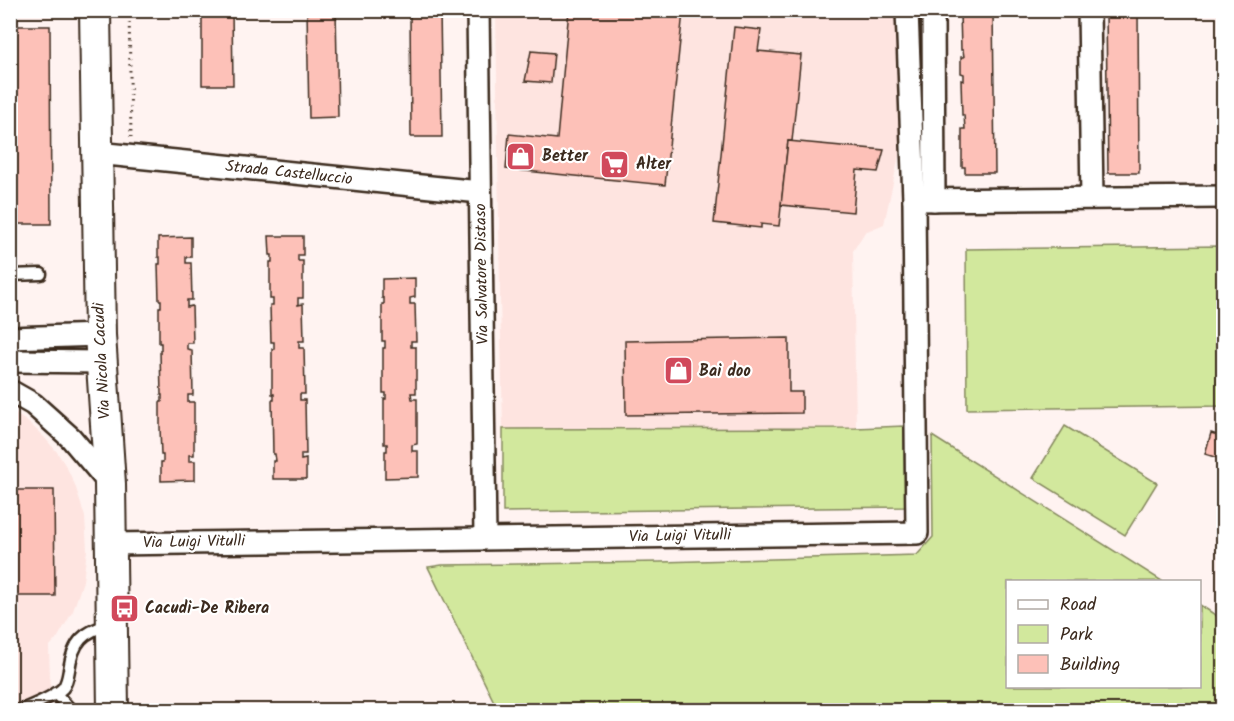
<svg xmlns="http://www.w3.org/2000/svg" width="1234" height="721" viewBox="0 0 1234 721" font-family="Kalam,sans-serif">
	<rect width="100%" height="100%" fill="#fff3f1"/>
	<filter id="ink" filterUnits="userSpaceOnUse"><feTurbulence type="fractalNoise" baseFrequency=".0167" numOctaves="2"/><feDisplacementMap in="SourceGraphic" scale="12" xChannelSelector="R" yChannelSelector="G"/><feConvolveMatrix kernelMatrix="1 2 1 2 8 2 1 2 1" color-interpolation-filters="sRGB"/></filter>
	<g filter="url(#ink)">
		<g fill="#fee4e0">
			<path d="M496,11H896L900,151L884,224L865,232L853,251L856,428L503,429L500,297Z"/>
			<path d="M10,410L30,424L44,437L57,452L67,468L75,485L85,517L87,550L83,581L73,611L58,637L49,647L51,710H11Z"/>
		</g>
		<g fill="#d2e89d" stroke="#86895e" stroke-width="1.5">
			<path d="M1223,246V406L967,409L966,249Z"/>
			<path d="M904,426L905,507L503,512V429L856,428Z"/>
			<path d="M1065,426L1157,483L1125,535L1033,478Z"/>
			<path d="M932,436L1162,581L1008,582V686H1200V605L1223,620V710H498L428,567L442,565L661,562L917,555L933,537Z"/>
		</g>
		<g fill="#fdc1b8" stroke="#3b2a1e" stroke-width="1.5">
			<path d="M202,10H232L233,85H202Z"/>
			<path d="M307,10H336L338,117L309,118Z"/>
			<path d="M410,10H440L442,137H411Z"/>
			<path d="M569,10H667L683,12L665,185L506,169L509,134L557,139Z"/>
			<path d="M963,10H993L995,173H965V167H962V129H965L964,115H962L961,80L964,81V74L961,73V57H964L963,50H961L960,12Z"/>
			<path d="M1106,10H1138L1139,173H1108Z"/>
			<path d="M10,26H50L51,224H10Z"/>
			<path d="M734,27L761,30L758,51L801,55L792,141H788L779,226L761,224V228L714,223Z"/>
			<path d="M531,51L554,53L551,83L525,81Z"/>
			<path d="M788,141L884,150L878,172L857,170L853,212L781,205Z"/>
			<path d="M269,236H303V255H298V261H303V298H298V305L303,304L304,341H299V348H304L305,394H300V400H305L306,454H301V460L306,459V479H273V461H276L275,454H273L272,400H274V394H272V349H274V342H271L270,305H273V299H270V262H272V255H270Z"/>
			<path d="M191,237V257H186V263H191L192,300H187V307L192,306L193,343H187V349L192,350L193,395H188V402H194V455H189V461H195V480L161,481V462H163V455H161L160,427V402H162V395H161L160,350H161V343H159V307H161V300H159L158,264H160V257H158V238Z"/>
			<path d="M415,278V297L410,298V304H415L416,341H411V347H416V393H411L412,399H417V444L412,445V451H418V477L385,478V451H387V444H384V399H386V393H383V348H385V341H382V304H384V298H382V279Z"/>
			<path d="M789,338V392H802V413L626,415L625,341Z"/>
			<path d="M1211,433L1224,437V460L1205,454Z"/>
			<path d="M10,490H54L55,596H10Z"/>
		</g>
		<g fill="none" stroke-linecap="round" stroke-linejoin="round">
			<defs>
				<g id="lane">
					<path d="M10,275L41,274"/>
					<path d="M55,693L71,710"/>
					<path d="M21,710C33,705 54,697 63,688C67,683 68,676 69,670C73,641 83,632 110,624"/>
				</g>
				<g id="street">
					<path d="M478,10L485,538"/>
					<path d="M933,10L934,200"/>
					<path d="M1089,10L1092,198"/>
					<path d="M97,153L480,192"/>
					<path d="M914,200L1224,197"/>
					<path d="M10,338L100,335"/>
					<path d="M10,361L101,362"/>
					<path d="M10,391L33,404L71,438L110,484"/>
					<path d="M111,544L917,533L914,200L907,10"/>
				</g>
				<path id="secondary" d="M95,10L100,335L110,484L113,710"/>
			</defs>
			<use href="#lane" stroke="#3b2a1e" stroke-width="15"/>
			<use href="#street" stroke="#3b2a1e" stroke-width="26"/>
			<use href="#secondary" stroke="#3b2a1e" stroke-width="34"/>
			<path stroke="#3b2a1e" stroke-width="3" stroke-dasharray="1.5 4.5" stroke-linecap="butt" d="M129,10L131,137"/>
			<use href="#lane" stroke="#fff" stroke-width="10"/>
			<use href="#street" stroke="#fff" stroke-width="21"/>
			<use href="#secondary" stroke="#fff" stroke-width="30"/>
		</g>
	</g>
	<defs>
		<symbol id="shop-square" viewBox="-11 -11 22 22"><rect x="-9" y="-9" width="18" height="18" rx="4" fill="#d1495b" stroke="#fff"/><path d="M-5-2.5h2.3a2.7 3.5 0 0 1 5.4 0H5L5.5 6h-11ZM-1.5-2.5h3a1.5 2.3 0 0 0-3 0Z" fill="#fff"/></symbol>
		<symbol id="supermarket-square" viewBox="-11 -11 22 22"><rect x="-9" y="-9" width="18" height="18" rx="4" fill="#d1495b" stroke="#fff"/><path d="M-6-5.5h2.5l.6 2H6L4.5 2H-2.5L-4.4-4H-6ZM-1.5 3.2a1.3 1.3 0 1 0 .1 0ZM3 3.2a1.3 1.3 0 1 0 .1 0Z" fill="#fff"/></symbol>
		<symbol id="bus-square" viewBox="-11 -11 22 22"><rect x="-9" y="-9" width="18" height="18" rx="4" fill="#d1495b" stroke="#fff"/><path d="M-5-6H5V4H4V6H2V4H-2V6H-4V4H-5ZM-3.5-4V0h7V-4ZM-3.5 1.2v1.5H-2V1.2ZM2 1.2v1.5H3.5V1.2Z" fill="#fff"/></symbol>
	</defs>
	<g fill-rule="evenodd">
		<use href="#shop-square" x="504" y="140" width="33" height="33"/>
		<use href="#supermarket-square" x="598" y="148" width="33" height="33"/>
		<use href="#shop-square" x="662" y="354" width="33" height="33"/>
		<use href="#bus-square" x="108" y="592" width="33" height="33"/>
	</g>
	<g text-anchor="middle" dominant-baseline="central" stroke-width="4.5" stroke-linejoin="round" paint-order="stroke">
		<g font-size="16" font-weight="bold" fill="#3b2a1e" stroke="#fff" text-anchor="start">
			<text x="542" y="156">Better</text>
			<text x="636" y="164">Alter</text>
			<text x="699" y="371">Bai doo</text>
			<text x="145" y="608">Cacudi-De Ribera</text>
		</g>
		<g font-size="16" fill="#3b2a1e" stroke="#fff">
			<text transform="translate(289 173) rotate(6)">Strada Castelluccio</text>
			<text transform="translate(482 274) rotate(-91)">Via Salvatore Distaso</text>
			<text transform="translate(102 361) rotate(-93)">Via Nicola Cacudi</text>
			<text transform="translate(680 536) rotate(-1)">Via Luigi Vitulli</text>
			<text transform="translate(194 542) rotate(-1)">Via Luigi Vitulli</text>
		</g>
	</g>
	<rect width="1234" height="721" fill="none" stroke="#fff" stroke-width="36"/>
	<rect x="18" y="18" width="1198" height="685" fill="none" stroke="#3b2a1e" stroke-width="2" filter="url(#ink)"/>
	<rect x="1006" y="580" width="195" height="108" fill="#ffffff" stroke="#b1aaa5" stroke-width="1.5"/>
	<rect x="1018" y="600" width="30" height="9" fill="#ffffff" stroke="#b1aaa5" stroke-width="1.5"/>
	<text x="1060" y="610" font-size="18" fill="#3b2a1e">Road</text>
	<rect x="1018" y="625" width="30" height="18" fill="#d2e89d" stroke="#b1aaa5" stroke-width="1.5"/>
	<text x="1060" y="640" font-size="18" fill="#3b2a1e">Park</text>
	<rect x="1018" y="655" width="30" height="18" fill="#fdc1b8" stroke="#b1aaa5" stroke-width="1.5"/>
	<text x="1060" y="670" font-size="18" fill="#3b2a1e">Building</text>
</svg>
